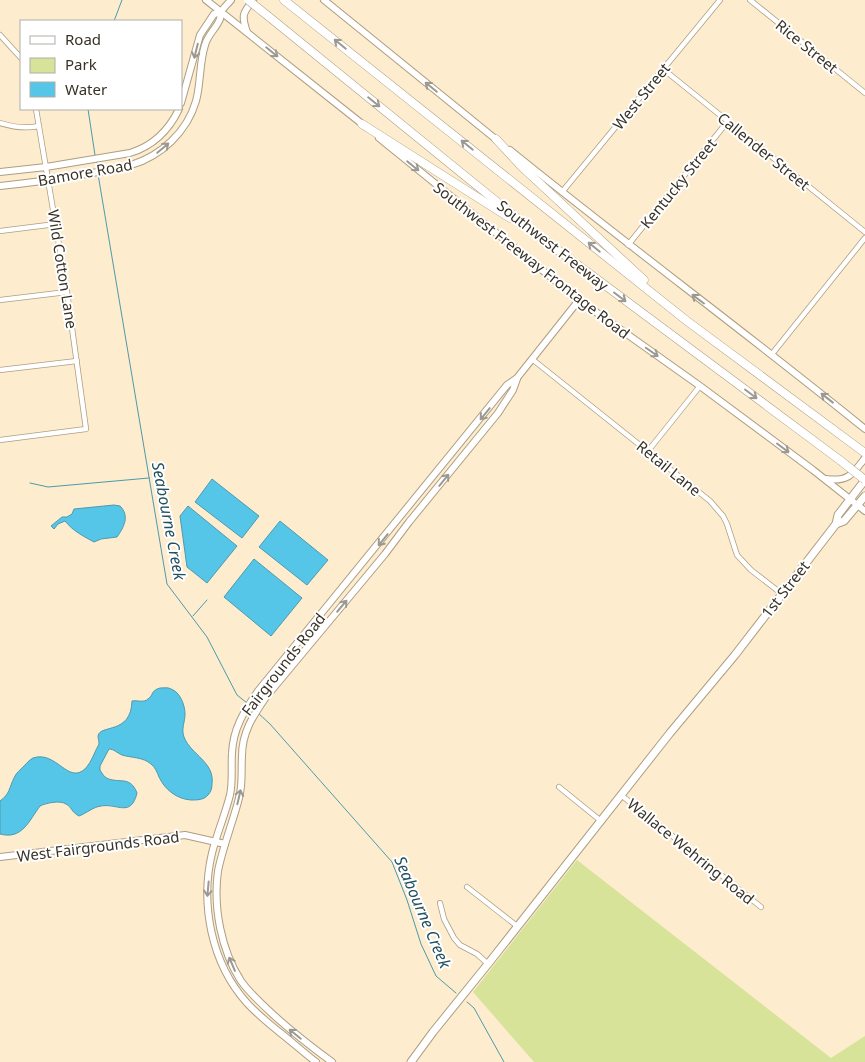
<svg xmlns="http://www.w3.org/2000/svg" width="865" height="1062" viewBox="0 0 865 1062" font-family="'Noto Sans',sans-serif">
	<rect width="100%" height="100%" fill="#fdeccd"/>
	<path fill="#d8e39a" d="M577,860L831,1058L865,1036V1062H534L473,992Z"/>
	<g fill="#56c6e8" stroke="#4d9aae">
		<path d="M212,479L259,516L242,538L195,502Z"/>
		<path d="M114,505L120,506C130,516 124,527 117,537L101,539L94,542C83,536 73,531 65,521L58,524L54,529L51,526L62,517H67L72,514L74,509Z"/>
		<path d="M188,506L237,546L207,583L187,567L180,516Z"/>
		<path d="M280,521L328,560L307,585L259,547Z"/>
		<path d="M254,559L302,598L271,636L224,597Z"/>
		<path d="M160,688C164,688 168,687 171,689C180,692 185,705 185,714C185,722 181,729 184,737C191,755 215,762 212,784C212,788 211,792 208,795C204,800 197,800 191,800C177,799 165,790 159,777C157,772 155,767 151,764C143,757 132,758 122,755C117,753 114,749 109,749L100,766V770C101,772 104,776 105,777C117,785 130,774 137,793C131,818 117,803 101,806C93,807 87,813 79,816C71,812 72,807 66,804C60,800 46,803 40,806C29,821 22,840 0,834V801C10,794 9,788 14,778C16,773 20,770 24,766C27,763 29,760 33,758C57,750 68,786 86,768C92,761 95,751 99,744C99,741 98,738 98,736C100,724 131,735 132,701C137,700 144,703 148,699C154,695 150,691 160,688Z"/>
	</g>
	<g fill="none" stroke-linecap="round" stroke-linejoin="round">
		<g stroke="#4d9aae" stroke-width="1">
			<path d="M114,21L122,0"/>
			<path d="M88,109L95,155"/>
			<path d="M96,161L98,170"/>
			<path d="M98,174L167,584L207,637L237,695L247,703"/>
			<path d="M30,483L48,487L149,478"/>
			<path d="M193,616L207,600"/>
			<path d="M258,713L270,724L392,862L407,900L421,944L436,976L456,993"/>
			<path d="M467,1002L474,1008L504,1062"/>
		</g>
		<defs>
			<g id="street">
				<path d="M750,0L865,93"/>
				<path d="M0,35L21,58"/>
				<path d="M663,69L865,232"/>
				<path d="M0,123C13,127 25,129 39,126"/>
				<path d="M562,192L720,0"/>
				<path d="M0,231L56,224"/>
				<path d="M628,245L728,121"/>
				<path d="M0,300L67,292"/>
				<path d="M772,354L865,238"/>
				<path d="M532,359L710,501L723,516L727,524L737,555L751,570L782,594"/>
				<path d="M0,370L77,361"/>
				<path d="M0,440L86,429L67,292L36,109"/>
				<path d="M648,451L700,386"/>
				<path d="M559,787L601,821"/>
				<path d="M621,795L761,907"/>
				<path d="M467,887L517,926"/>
				<path d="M440,903L444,919L454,938L460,945L477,954L488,964"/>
			</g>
			<g id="secondary">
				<path d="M206,0L366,127"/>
				<path d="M324,0L498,141"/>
				<path d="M247,32C241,15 243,13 253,0"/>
				<path d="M181,103L200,35L214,14L221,12"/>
				<path d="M379,138L579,300L700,386L813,470L865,511"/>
				<path d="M510,150C627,245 748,334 865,429"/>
				<path d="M0,172L46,167L130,153C153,146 169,130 179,109"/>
				<path d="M0,186C29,183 58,179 86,174C101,171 117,170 131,165C161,156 187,132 196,101C201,83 199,64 205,45C208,34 216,29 220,19C220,19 221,12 221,12C223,8 228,4 231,0"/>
				<path d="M826,479C848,482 852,475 865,458"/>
				<path d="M0,857L185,835L225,844"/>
				<path d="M316,1062C303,1052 291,1041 278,1031C267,1022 256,1013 247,1003C211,963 200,904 212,853C217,833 225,815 230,795C233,781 231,767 232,753C233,729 244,711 258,691L507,385L517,378L579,300"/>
				<path d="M332,1062C313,1048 295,1034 278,1019C265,1007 251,995 241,981C221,950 213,907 218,871C223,846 233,822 239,798C243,784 241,770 242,756C242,732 253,716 266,697L385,554L409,522L498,413L513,390L517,379"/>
			</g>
			<g id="primary">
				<path d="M836,524L844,521L865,496"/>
				<path d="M411,1062L433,1032L488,964L670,733L735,655L836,524L838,515L865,480"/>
			</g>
			<g id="highway">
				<path d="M284,0L687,321L865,453"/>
				<path d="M268,16L539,236L841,461"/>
				<path d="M362,124L510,218"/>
				<path d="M496,139L521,166L644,280"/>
			</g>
		</defs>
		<use href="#street" stroke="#ae9e82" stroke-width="6"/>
		<use href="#secondary" stroke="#ae9e82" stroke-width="8"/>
		<use href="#primary" stroke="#ae9e82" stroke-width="9"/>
		<use href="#highway" stroke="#ae9e82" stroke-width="9"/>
		<use href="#street" stroke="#fff" stroke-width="4.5"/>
		<use href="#secondary" stroke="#fff" stroke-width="6"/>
		<use href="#primary" stroke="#fff" stroke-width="7"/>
		<use href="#highway" stroke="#fff" stroke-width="8"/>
		<defs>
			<g id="highway-bridge">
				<path d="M248,0L268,16"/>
				<path d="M841,461L865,480"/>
			</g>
		</defs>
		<use href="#highway-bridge" stroke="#ae9e82" stroke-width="9" stroke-linecap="butt"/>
		<use href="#highway-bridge" stroke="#fff" stroke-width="8"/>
	</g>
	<defs><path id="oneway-shaft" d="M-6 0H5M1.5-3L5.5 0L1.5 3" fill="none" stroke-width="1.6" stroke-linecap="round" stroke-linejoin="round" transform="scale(1.25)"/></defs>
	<g stroke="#9c9892">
		<use href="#oneway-shaft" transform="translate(340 44) rotate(-141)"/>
		<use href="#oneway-shaft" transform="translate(196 51) rotate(104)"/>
		<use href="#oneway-shaft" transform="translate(272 52) rotate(39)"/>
		<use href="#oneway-shaft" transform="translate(431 87) rotate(-141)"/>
		<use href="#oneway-shaft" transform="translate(374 102) rotate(39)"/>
		<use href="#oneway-shaft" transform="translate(467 145) rotate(-141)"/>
		<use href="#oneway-shaft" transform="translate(163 148) rotate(-40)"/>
		<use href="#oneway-shaft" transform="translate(413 166) rotate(39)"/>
		<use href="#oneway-shaft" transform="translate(594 247) rotate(-141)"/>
		<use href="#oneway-shaft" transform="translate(620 297) rotate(37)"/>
		<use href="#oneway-shaft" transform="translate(698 299) rotate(-143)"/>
		<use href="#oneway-shaft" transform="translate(652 352) rotate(35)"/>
		<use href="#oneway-shaft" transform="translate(751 394) rotate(37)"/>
		<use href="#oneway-shaft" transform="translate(827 398) rotate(-142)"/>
		<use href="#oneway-shaft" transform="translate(485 414) rotate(129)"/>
		<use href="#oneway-shaft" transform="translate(783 448) rotate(37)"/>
		<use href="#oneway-shaft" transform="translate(444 480) rotate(-51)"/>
		<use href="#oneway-shaft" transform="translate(383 540) rotate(129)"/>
		<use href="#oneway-shaft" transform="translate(342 606) rotate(-50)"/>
		<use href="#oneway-shaft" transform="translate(239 797) rotate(-77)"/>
		<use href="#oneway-shaft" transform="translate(208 889) rotate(95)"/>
		<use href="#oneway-shaft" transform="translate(232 964) rotate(-113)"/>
		<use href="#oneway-shaft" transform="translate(295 1034) rotate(-141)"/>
	</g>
	<g text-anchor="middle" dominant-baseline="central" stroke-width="4" stroke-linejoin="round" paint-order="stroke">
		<g font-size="15" fill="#383226" stroke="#fff">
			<text transform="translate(807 46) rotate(39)">Rice Street</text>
			<text transform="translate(641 96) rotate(-51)">West Street</text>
			<text transform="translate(764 151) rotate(39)">Callender Street</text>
			<text transform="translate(85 172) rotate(-10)">Bamore Road</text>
			<text transform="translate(678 183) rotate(-51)">Kentucky Street</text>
			<text transform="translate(553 245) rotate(38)">Southwest Freeway</text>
			<text transform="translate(532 260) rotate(38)">Southwest Freeway Frontage Road</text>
			<text transform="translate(63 269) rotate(81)">Wild Cotton Lane</text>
			<text transform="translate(669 468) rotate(39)">Retail Lane</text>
			<text transform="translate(785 589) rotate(-52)">1st Street</text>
			<text transform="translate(283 664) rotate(-52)">Fairgrounds Road</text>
			<text transform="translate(98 846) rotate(-7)">West Fairgrounds Road</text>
			<text transform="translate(691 851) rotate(39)">Wallace Wehring Road</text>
		</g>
		<g font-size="16" font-style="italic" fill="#21505f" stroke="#fff">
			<text transform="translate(169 521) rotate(79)">Seabourne Creek</text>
			<text transform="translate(423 912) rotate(67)">Seabourne Creek</text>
		</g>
	</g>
	<rect x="20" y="20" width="162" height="90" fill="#ffffff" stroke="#afada8"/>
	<rect x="30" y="36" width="25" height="8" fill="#ffffff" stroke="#afada8"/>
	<text x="65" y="45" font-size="15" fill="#383226">Road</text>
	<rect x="30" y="58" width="25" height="15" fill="#d8e39a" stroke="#afada8"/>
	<text x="65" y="70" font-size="15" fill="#383226">Park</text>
	<rect x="30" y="82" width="25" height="15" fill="#56c6e8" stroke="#afada8"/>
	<text x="65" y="95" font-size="15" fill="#383226">Water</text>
</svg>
